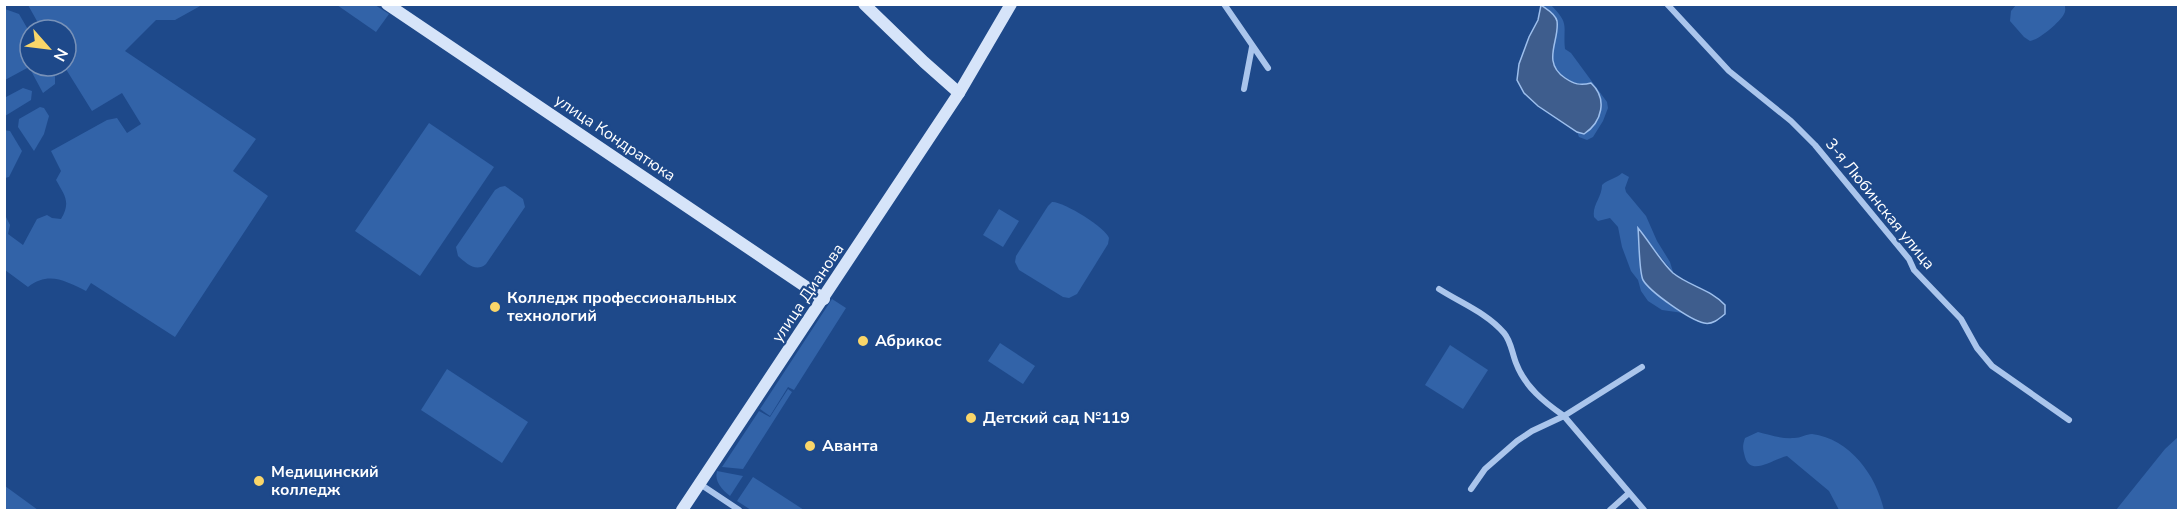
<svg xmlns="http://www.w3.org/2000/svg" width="2183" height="515" viewBox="0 0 2183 515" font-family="'Nunito Sans',sans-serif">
	<rect width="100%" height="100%" fill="#1e498a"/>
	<g fill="#3263a8">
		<path d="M28,5H202L175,20H156L125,51L256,139L233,171L268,196L175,337L91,283L86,291C65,281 49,271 28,287L5,270V215L10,225L8,234L23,245L37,219L47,215L52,218L61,219C71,202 65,196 56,180L61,171L51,151L107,120L117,118L127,133L141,124L122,93L92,111L64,66H66V30H42Z"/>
		<path d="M337,5H375L389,14L376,32Z"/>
		<path d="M1540,5H1551C1570,25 1563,24 1565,49L1571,53L1607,102L1608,108L1603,121L1593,137L1587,140L1579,137L1577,132L1584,134L1600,98L1591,83C1575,87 1554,78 1553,59C1553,53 1555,46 1553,40C1551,28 1545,16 1540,5Z"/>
		<path d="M2016,5H2065C2065,9 2066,10 2064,14C2060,22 2039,40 2030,41L2024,37L2010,21L2011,11Z"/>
		<path d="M5,9L19,14L30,33V66H50L55,75V84L43,93L29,67L5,80Z"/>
		<path d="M23,88L32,91L31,100L5,116V94L6,97Z"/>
		<path d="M40,107L44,108L49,116L44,134L34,151L18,127L19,119Z"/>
		<path d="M429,123L494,167L420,276L355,231Z"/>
		<path d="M4,130L10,131L22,151L9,177L5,178Z"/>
		<path d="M1622,173L1629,177L1625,188L1626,192L1646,216L1657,241L1670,262L1673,272L1638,229L1643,279L1663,300L1683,313L1662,310L1648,301L1641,291L1638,280L1631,271L1622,247L1618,227L1610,218L1598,221L1594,217C1592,205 1602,197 1602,185C1608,179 1616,179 1622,173Z"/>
		<path d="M505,186L523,199L525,207L486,264C476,273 466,263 458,256L456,247L495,190L500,187Z"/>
		<path d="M1052,202C1063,201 1106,228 1109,238L1108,244L1077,294L1069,298L1063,297L1019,270L1015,262L1016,256L1048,206Z"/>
		<path d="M999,209L1019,221L1003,247L983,235Z"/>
		<path d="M832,299L846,308L794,390L788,387L770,416L760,409Z"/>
		<path d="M1000,343L1035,366L1023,384L988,361Z"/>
		<path d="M1450,345L1488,370L1463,409L1425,385Z"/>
		<path d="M447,369L528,422L502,463L421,410Z"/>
		<path d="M788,389L792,392L743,469L722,467L759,411L770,417Z"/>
		<path d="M1758,432C1770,435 1782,439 1794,438C1801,438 1806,434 1812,434C1850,439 1876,475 1884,510H1839L1829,491L1787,456C1773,459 1751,477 1745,457C1743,449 1742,447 1745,438Z"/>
		<path d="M2178,437V510H2116L2165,449Z"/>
		<path d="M717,471L743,476L730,496C722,490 714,481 717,471Z"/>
		<path d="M753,477L804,510H751L737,501Z"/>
		<path d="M4,486H5L38,510H5Z"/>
	</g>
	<g fill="#3e5d8d" stroke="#9dbfed" stroke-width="1.5">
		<path d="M1541,5C1546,9 1555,13 1557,21C1560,40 1541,62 1565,78C1574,84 1580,86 1591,83C1608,99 1602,122 1584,134L1577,132L1538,106L1524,93L1517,80L1519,64L1529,37L1538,20Z"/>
		<path d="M1638,228C1649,241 1661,262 1673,273C1689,286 1712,290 1725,305V314C1719,319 1712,325 1704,323C1690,320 1650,292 1643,280C1639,272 1639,238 1638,228Z"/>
	</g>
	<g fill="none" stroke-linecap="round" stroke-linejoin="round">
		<g stroke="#aac5ec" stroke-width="6">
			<path d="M1224,4L1268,68"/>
			<path d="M1667,4L1729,71L1791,121L1815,145L1909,259L1914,270L1961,319L1977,348L1992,366L2069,420"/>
			<path d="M1244,89L1252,47"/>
			<path d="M1439,289C1461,303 1487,313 1504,333C1511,341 1512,353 1516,363C1525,387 1544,402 1564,416L1644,510"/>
			<path d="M700,484L739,510"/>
			<path d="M1471,489L1485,469L1517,441L1532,431L1564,416L1642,367"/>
			<path d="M1610,510L1629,493"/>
		</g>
		<g stroke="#d6e4f9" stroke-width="12">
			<path d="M387,4L824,299"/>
			<path d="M864,4L924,62L959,93"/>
			<path d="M682,510L959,93L1011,4"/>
		</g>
	</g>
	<g fill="#fad669" stroke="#1e498a" stroke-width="2">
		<circle cx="495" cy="307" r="6"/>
		<circle cx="863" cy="341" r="6"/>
		<circle cx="971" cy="418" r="6"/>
		<circle cx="810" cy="446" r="6"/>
		<circle cx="259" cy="481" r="6"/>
	</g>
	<g text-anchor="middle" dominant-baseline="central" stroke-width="4.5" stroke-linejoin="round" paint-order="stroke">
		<g font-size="16" fill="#fff" stroke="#1e498a">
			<text transform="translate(615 138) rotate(34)">улица Кондратюка</text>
			<text transform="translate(1880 204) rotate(51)">3-я Любинская улица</text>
			<text transform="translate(808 293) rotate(-56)">улица Дианова</text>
		</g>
		<g font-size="16" font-weight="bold" fill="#fff" stroke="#1e498a" text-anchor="start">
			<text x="507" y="298">Колледж профессиональных<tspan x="507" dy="18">технологий</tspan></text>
			<text x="875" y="341">Абрикос</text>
			<text x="983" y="418">Детский сад №119</text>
			<text x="822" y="446">Аванта</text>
			<text x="271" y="472">Медицинский<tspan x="271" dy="18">колледж</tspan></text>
		</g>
	</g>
	<rect width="2183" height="515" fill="none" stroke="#ffffff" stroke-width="12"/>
	<g transform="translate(48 48) rotate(118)"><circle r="28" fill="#1e498a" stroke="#7892b9" stroke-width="1.5"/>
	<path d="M0-4.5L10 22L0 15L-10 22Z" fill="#fad669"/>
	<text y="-9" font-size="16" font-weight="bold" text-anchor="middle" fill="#ffffff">N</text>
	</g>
</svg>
